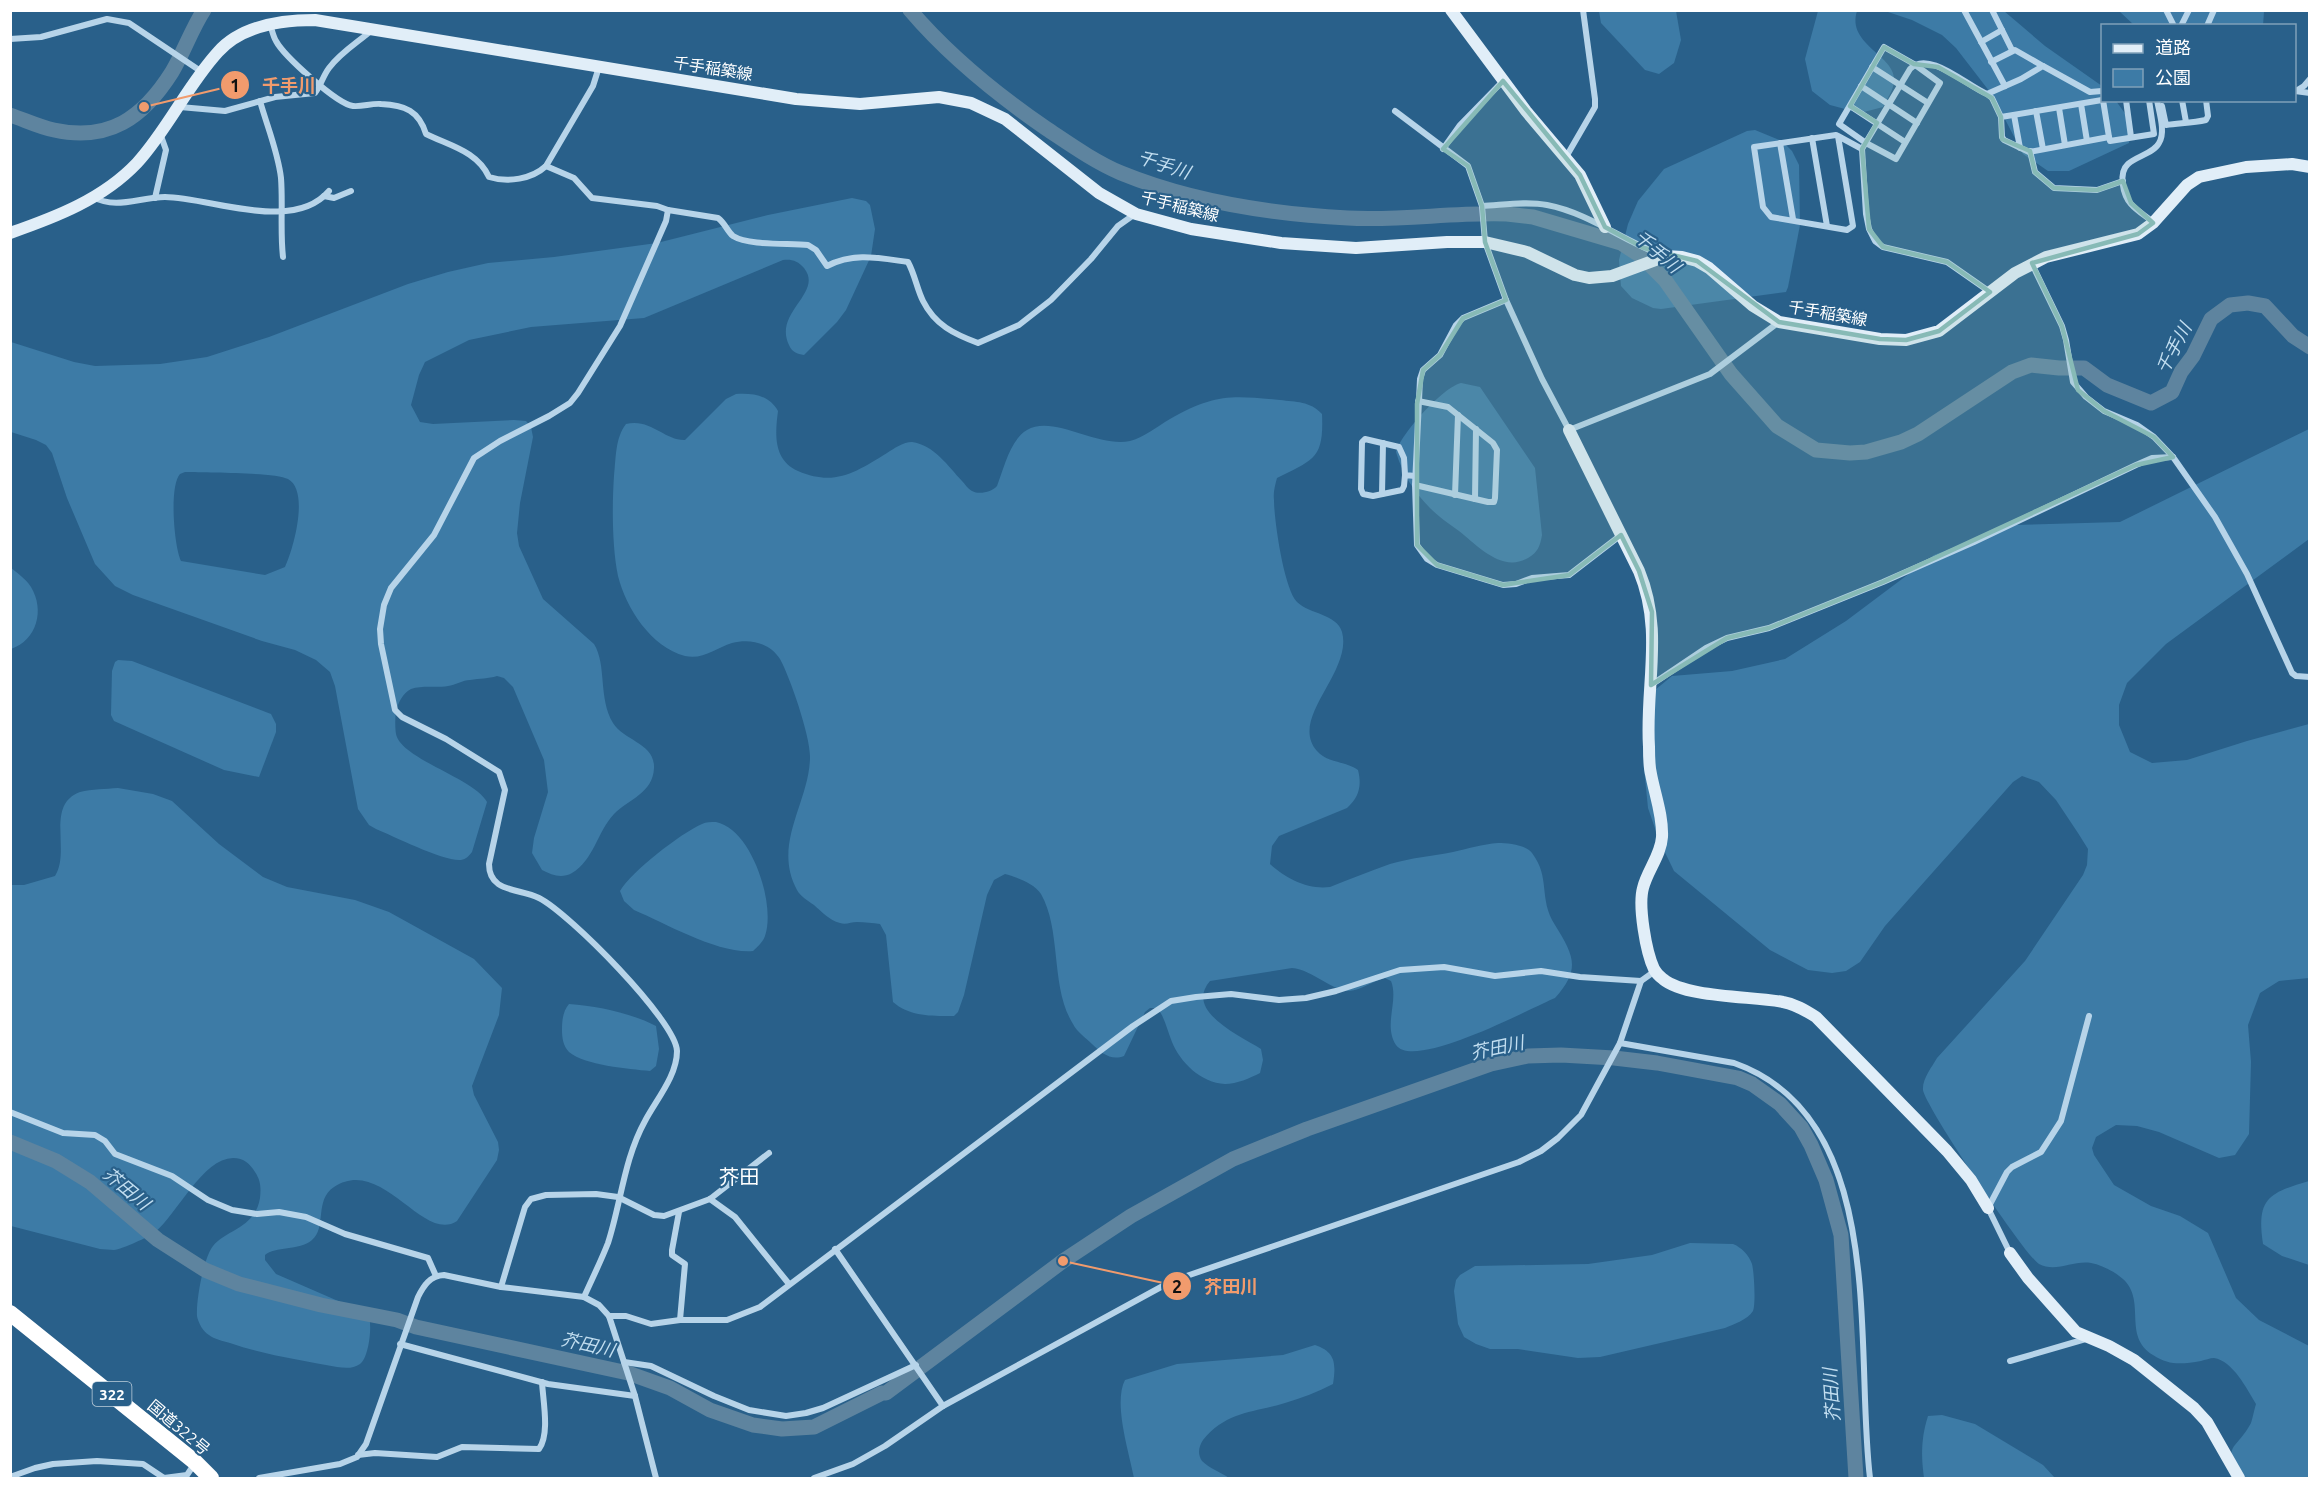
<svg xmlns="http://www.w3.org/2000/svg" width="2320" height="1489" viewBox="0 0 2320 1489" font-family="Ubuntu,'Noto Sans JP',sans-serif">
	<rect width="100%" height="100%" fill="#29608a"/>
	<g fill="#3d7ba6" fill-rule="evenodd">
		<path d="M1599,11H1676L1681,40L1674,63L1659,74L1645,70L1601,23Z"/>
		<path d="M1818,11H1857C1846,45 1897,56 1894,81C1894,89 1887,99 1883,107L1860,113L1830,105L1812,91L1805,59Z"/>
		<path d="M1885,11H2004L2045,46L2102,86V100L2116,101L2132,123L2129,143L2069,171H2048L2023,154L1993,96L1956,48L1942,35L1912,20Z"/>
		<path d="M2119,11H2264L2263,26L2134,25Z"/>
		<path d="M1755,130L1782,141L1792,151L1799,165L1800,225L1788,287L1786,292L1661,309L1653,308L1632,298L1621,286L1619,260L1628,224L1638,201L1664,169L1747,131Z"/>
		<path d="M852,198L866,201L870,205L875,229L871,256L846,310L837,322L804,355C797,354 792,352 789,345C773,312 824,293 804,268C798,261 792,259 783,260L644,318L531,327L469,340L425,362L419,375L411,405L420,422L433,424L514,420L526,421L531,427L533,437L520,503L517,533L519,546L543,599L594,644C607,665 598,698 613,723C624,741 655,743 654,768C653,793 629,799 614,814C597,832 594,860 572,873C561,879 552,875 542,870L532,853L534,838L548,792L544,760L513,687L504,678L497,676C488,679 480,678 470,680C463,680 455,685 448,686C436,688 422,685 411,689C403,693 398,703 396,711C395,718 395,728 396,734C401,759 474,778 487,802L472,852C469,856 466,859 461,860C445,862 393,836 376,829L369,825L358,809L335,686L330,672L316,660L295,650L262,641L133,595L115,586L95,564L67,498L52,453L46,445L36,440L11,432V342L74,362L95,366L160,364L207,357L269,337L408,284L448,272L488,263L554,257L657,243L768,215ZM185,472C205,473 275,472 288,479C310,491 293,550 285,567L265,575L181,561C174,546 169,486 180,474Z"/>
		<path d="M1461,383L1480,387L1535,468L1542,535C1540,546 1538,552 1528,558C1502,573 1478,546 1459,531C1449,524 1438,516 1430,508C1414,492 1402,473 1396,452C1401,434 1443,387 1461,383Z"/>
		<path d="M736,394C753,393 769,395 778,411C775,434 773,460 798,471C835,487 856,472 887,453C895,448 903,442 912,442C934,445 948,466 962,481C965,484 968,489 972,491C979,495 992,492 997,486C1004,468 1010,440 1027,430C1053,414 1098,448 1130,441C1143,438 1158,426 1170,419C1214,394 1230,395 1280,400C1296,402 1310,401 1322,414C1324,459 1314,459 1277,478C1275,485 1273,493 1274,500C1274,520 1284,589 1297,602C1309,614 1337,614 1342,632C1353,672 1288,718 1317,751C1327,763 1346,761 1358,770C1362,786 1359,797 1347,808L1279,836L1272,846L1270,864C1286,879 1309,890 1330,887C1350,879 1370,871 1390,864C1410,858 1433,856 1453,852C1467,849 1483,844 1498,843C1508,843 1526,845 1532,853C1551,878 1538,898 1555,925C1574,956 1581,969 1555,998C1531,1008 1414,1071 1396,1045C1383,1025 1399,1001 1391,981L1385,978C1372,981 1362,990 1349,991C1332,991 1313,970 1292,968L1210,981C1184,1011 1239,1035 1261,1049L1263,1060L1260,1073C1250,1078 1237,1084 1225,1084C1201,1083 1180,1062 1172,1042C1167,1030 1165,1017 1157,1008H1150L1145,1012L1124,1056C1111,1061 1101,1053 1092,1044C1086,1038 1077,1032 1073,1024C1050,987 1062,931 1041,894C1034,883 1016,877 1005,874L994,880L987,895L964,995L958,1012L954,1016C933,1016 910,1017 893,1002L886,935L880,924C873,923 865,922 857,922C851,922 846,925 840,923C829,920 822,912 814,905C808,901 800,896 797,890C772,844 809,803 810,758C811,738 790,677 780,659C770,643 750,638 732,643C716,648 703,660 685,656C651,647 626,608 618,576C612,547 612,505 614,476C616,459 615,438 626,424C651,418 665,441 685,440L726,399Z"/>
		<path d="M2309,429V539L2166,644L2127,683L2119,705V725L2130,752L2152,763L2187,760L2247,741L2309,724V978L2279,981L2260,993L2248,1025L2251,1062L2249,1134L2235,1155L2219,1158L2159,1132L2137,1126L2116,1125L2096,1137L2092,1148L2094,1155L2114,1185L2151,1206L2180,1216L2208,1233L2236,1298L2259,1320L2309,1346V1478H2240C2222,1443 2236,1451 2251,1423C2253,1417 2254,1410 2256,1404C2247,1389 2233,1361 2214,1358C2210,1358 2205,1360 2201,1361C2182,1364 2170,1366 2153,1355C2122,1336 2147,1301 2123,1279C2115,1272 2102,1265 2091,1263C2073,1260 2056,1273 2039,1264C2026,1257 1925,1106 1923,1090C1922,1079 1932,1067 1937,1058L2025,961L2083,875L2087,865L2088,849L2078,833L2056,800L2039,782L2022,776L2013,782L1885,926L1860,962L1846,971L1832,973L1808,970L1770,950L1674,871L1659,840L1648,808L1644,768L1655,690L1672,676L1732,671L1785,659L1846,621L1934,555L2013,525L2120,522Z"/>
		<path d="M10,567C17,573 26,579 31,587C45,610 37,640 11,649Z"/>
		<path d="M118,660L132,661L271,714L276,724V732L259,777L224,770L114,721L111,715L112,671L115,662Z"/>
		<path d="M118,788L153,794L172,801L219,844L263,877L287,887L355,900L389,912L474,959L502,988L499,1015L472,1086L474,1095L498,1142L499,1150L497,1160L457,1221C423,1244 382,1155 334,1187C314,1200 327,1228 312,1240C299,1251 275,1246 265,1255V1260L276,1274L368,1314C373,1323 369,1358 360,1364C353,1369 345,1368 337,1367C301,1360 265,1355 230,1343C223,1341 214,1339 209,1335C203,1332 198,1322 197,1316C196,1300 203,1263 211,1249C222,1230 255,1230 260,1198C261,1188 261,1181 255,1172C250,1164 244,1158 233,1158C203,1158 177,1214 155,1232C149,1237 122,1249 114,1250C110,1250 104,1249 100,1249L11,1226V885H24L55,876C71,851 45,805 80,792C92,789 106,789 118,788Z"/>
		<path d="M716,822C752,829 776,905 765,936C763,942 758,946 753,951C718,954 667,924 634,910L624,901L620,891C631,872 681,833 702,824C706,822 711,822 716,822Z"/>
		<path d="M569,1004C597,1006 631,1013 656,1026L659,1049L656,1066L650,1071C629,1069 584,1065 569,1052C563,1046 562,1037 562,1030C562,1020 563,1011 569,1004Z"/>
		<path d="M2309,1181H2310L2309,1265L2282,1256L2263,1244C2256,1198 2269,1193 2309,1181Z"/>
		<path d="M1690,1243L1733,1244C1741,1247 1749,1255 1752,1264C1754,1271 1756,1304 1753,1311C1747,1320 1734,1324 1725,1328L1600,1357L1578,1358L1518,1349H1490L1476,1344L1464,1337L1458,1324L1454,1291L1456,1280L1460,1275L1475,1266L1588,1264L1652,1255Z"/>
		<path d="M1315,1345C1336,1352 1336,1364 1333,1384C1317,1392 1302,1398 1285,1403C1253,1413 1227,1411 1203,1440C1199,1446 1197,1454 1202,1461C1209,1468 1222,1473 1229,1478H1134C1129,1452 1113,1403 1125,1380L1177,1364L1283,1355Z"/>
		<path d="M1942,1415L1975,1424L2043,1465L2055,1478H1924C1921,1456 1921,1438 1928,1416Z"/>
	</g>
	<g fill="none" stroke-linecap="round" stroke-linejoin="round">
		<g stroke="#5e849f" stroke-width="15">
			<path d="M910,10C950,57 996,94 1047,129C1071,145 1095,162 1121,173C1192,202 1272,214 1348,218C1401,221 1454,212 1507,214L1533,217L1621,243L1641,256L1665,280L1731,374L1777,426L1816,450L1850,453L1866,452L1901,442L1918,434L2012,372L2031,365L2059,368H2084L2107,385L2151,403L2172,392L2181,372L2193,356L2211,319L2230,305L2248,303L2265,306L2293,336L2310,347"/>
			<path d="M10,115C25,120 39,127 54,130C109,142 143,118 172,72C184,52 191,30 204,10"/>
			<path d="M10,1142L56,1161L90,1182L158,1240L205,1270L239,1284L321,1305L397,1320L416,1327L628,1373L670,1388L710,1410L753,1425L782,1429L814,1427L882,1393H886L1063,1261L1131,1216L1233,1159L1307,1129L1491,1064L1528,1056L1561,1055L1614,1058L1657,1063L1738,1078L1752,1084L1780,1104L1801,1127L1811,1145L1826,1180L1841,1235L1856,1478"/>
		</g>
		<g stroke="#b7d4e9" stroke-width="6">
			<path d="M1964,10L2005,86"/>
			<path d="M1992,10L2012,50"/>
			<path d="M2166,10L2174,26"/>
			<path d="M270,24C272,30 273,36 276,41C284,56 337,104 353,106C362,107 372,103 381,104C405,105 419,111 426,134C450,146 477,151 489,177C508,183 532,179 546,166L593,86L599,67"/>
			<path d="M2181,26L2189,10"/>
			<path d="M2207,26L2214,10"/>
			<path d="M10,39L41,37L107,19L129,23L202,72"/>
			<path d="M1981,42L2002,30"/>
			<path d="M1884,47L1914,64L1940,83L1896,159L1866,143L1839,124Z"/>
			<path d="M1991,62L2015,50L2043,66"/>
			<path d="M1872,67L1928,103"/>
			<path d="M1861,86L1917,123"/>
			<path d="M2295,91L2310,93"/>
			<path d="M2296,91L2304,86L2310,79"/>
			<path d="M1987,94L1992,98L2001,117L2102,100"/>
			<path d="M2126,100L2131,137"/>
			<path d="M2182,100L2186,122"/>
			<path d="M260,101C267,126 278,152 281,178C283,204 280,231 283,257"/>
			<path d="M2081,104L2087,141"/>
			<path d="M1850,106L1905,142"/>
			<path d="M2162,106L2166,125C2179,123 2192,123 2206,120L2208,116L2206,100"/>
			<path d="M180,107L225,111L275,97L315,93C321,85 323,76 329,68C341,52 357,43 372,30"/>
			<path d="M2059,108L2065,145"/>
			<path d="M1395,111L1468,166L1482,206L1485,242L1506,300L1542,379L1569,430L1710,374L1779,322"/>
			<path d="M2036,111L2043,149"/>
			<path d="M2014,115L2020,148"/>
			<path d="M2001,117L2002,137L2004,140L2029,152L2109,137L2103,100"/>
			<path d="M1838,136L1853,226L1847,230L1771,217L1763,207L1754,147L1836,135L1838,136L1862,149"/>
			<path d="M2109,137L2110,141L2154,134L2149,100"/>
			<path d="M1812,138L1827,226"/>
			<path d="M1780,143L1793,219"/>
			<path d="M1443,149L1460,125L1503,81"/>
			<path d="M2030,151L2035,172L2054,188L2097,190L2123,181"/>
			<path d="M1566,157L1595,107V99L1583,10"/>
			<path d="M546,166L574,178L592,198L657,206L668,210L718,218C725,223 727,231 733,236C749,246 788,243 808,245L816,250L827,266C854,252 879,258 908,262C915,275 917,289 923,301C935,325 954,334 978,343L1019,325L1051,300L1091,259L1118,226L1135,214"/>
			<path d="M324,196L334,198L351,191"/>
			<path d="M93,197C116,210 140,197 165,197C213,198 293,233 329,191"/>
			<path d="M155,198L166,150L160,133"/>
			<path d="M1482,206C1503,205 1526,201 1547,205C1589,213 1623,241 1662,255"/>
			<path d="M2153,222C2146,216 2137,211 2131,204C2123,195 2118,173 2128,164C2137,156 2154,153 2159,143C2166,132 2159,112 2157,100"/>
			<path d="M2032,264L2062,326L2066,340L2073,382L2086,397L2104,411L2137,425L2154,437L2173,457L2215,517L2247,574L2292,673L2296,676L2310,677"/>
			<path d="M1990,292L1947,262L1883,247L1875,241L1869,229L1866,214L1862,149L1910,69C1928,49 1967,86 1987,94L2021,79L2043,66L2090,92L2102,91"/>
			<path d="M1506,300L1463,318L1456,325L1440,355L1423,370L1420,379L1415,485L1417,545L1427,559L1437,565L1503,585L1516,584L1532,578L1569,575L1621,535"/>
			<path d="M1405,475L1404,486L1402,490L1373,496L1363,494L1361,489L1362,442L1365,439L1399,447L1404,458L1405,475L1415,476"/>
			<path d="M1415,485L1488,502H1494L1495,498L1497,450L1493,443L1448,407L1418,401"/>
			<path d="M1382,494L1383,443"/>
			<path d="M1455,495L1458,415"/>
			<path d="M1475,499L1476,429"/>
			<path d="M1651,685L1706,648L1727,638L1769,628L1883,582L1974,542L2136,465L2152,458L2173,457"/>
			<path d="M1620,1043L1734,1063C1890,1118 1854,1348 1870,1478"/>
			<path d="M10,1112L63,1133L95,1135L105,1141L115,1154L172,1176L208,1200L232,1210L257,1214L279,1212L306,1217L345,1234L428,1258L436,1276"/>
			<path d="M710,1199L735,1217L789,1284"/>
			<path d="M679,1212L672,1250V1255L685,1264L680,1320"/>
			<path d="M835,1249L943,1406"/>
			<path d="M2010,1253L1988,1208L2007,1172L2012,1167L2041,1152L2061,1121L2089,1016"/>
			<path d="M501,1287L525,1207L531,1199L546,1195L596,1194L618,1197L654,1215L664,1216L710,1199L769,1153"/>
			<path d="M584,1297C592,1279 601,1261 608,1243C621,1203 624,1159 645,1121C656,1100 677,1076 677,1051C676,1021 569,913 539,898C519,888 489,893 489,864L505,790L499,772L446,739L402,717L395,710L381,644L380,629L384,605L391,588L434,535L474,458L500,441L549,416L570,403L578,393L620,326L666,221L668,210"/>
			<path d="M609,1316H626L651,1324L680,1320H727L760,1307L1133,1026L1171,1001L1196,997L1231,994L1279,1000L1306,998L1336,991L1400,970L1444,967L1495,976L1541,971L1580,977L1641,981L1655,971"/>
			<path d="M400,1344L548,1384L635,1396"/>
			<path d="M2010,1361L2089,1338"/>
			<path d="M624,1362L651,1366L714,1396L749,1410L786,1416L806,1413L823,1408L916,1365"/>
			<path d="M358,1455L375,1453L437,1457L462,1447L539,1449C550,1434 543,1401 542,1382"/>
			<path d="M10,1477L35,1468L53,1464L97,1461L143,1464L164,1478L187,1475L195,1463"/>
			<path d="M259,1478L340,1464L357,1457L366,1444L418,1297C424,1285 430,1276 444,1275L501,1287L584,1297L599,1305L609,1316L635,1396L656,1478"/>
			<path d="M814,1478L853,1464L885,1446L943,1406L1172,1281L1519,1162L1541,1151L1558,1138L1581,1115L1620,1043L1641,981"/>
		</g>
		<g stroke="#e1eef8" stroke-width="12">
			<path d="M1451,10L1526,111L1580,175L1605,227"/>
			<path d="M10,233C56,217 103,199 137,163C168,129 187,86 218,52C241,26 282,20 315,20L796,99L860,104L939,97L971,103L1005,119L1099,193L1136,214L1191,229L1281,243L1356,248L1447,242H1485L1527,252L1575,275L1589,278L1612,276L1666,256L1682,257L1697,261L1709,268L1753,306L1779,322L1880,339L1906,340L1939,331L2015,273L2046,257L2138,234L2153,223L2187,185L2199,177L2246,167L2292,164L2310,167"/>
			<path d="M1569,430L1639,571C1664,631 1645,686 1649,747C1649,756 1649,766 1651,774C1655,795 1663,816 1662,837C1661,855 1647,871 1643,888C1638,906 1646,952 1654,969C1656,973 1659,976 1663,979C1686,998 1752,996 1783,1002C1795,1004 1805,1010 1816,1017L1947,1151L1971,1180L1988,1208"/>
			<path d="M2010,1253L2028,1278L2076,1332L2109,1346L2134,1360L2194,1408L2207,1422L2239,1478"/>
		</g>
		<path stroke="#fff" stroke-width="16" d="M10,1313L195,1462L211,1478"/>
	</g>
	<path fill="#87bab6" fill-opacity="0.2" stroke="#87bab6" stroke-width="4.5" stroke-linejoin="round" d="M1884,47L1914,64L1938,67L1992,98L2001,117L2002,139L2030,151L2035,172L2054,188L2097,190L2123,181L2131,203L2153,223L2138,234L2032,263L2062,326L2078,390L2104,411L2154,437L2173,457L2136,465L1883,582L1769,628L1727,638L1651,685L1652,612L1639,571L1621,535L1569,575L1503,585L1437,565L1417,545V404L1423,370L1440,355L1463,318L1506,300L1485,242L1482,206L1468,166L1443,149L1503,81L1580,175L1605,227L1644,248L1697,261L1779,322L1880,339L1906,340L1939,331L1990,292L1947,262L1883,247L1869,229L1862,149L1877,123L1850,106Z"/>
	<g text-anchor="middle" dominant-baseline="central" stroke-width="4.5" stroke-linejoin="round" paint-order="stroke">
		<rect fill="#29608a" stroke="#bfcfdc" stroke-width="1.5" x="92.5" y="1382" width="39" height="24" rx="4.5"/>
		<g font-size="15" font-weight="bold" fill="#fff">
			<text x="112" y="1394">322</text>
		</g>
		<g font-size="16" fill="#fff" stroke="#29608a">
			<text transform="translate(713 68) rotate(9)">千手稲築線</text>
			<text transform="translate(1180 206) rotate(14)">千手稲築線</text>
			<text transform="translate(1828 313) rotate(10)">千手稲築線</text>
			<text transform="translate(179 1427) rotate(40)">国道322号</text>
		</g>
		<g font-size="18" font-style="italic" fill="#c2def0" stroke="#29608a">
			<text transform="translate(1164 164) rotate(18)">千手川</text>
			<text transform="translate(1658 251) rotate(41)">千手川</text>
			<text transform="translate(2173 348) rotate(-62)">千手川</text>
			<text transform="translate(1497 1047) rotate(-12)">芥田川</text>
			<text transform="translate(127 1188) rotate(40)">芥田川</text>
			<text transform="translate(588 1344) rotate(13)">芥田川</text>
			<text transform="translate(1831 1395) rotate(-94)">芥田川</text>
		</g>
		<g font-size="20" fill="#fff" stroke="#29608a">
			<text x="739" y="1176">芥田</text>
		</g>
	</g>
	<path fill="none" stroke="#f19b6d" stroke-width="2" d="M144 107L235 85M1063 1261L1177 1286"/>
	<g fill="#f19b6d" stroke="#29608a" stroke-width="2">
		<circle cx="144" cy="107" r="6"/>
		<circle cx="1063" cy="1261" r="6"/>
		<circle cx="235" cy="85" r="15"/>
		<circle cx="1177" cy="1286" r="15"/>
	</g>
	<g font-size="18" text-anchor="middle" font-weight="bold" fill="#111">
		<text x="235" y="92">1</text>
		<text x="1177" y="1293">2</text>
	</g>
	<g font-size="18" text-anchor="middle" font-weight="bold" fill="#f19b6d" stroke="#29608a" stroke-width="4.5" stroke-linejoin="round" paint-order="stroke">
		<text x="289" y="92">千手川</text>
		<text x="1231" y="1293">芥田川</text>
	</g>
	<rect width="2320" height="1489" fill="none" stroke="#ffffff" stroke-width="24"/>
	<rect x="2101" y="24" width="195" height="78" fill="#29608a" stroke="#7fa0b9" stroke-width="1.5"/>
	<rect x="2113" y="44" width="30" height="9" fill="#e1eef8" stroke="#7fa0b9" stroke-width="1.5"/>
	<text x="2155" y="54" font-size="18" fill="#ffffff">道路</text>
	<rect x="2113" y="69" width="30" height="18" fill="#3d7ba6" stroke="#7fa0b9" stroke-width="1.5"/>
	<text x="2155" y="84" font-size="18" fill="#ffffff">公園</text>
</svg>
